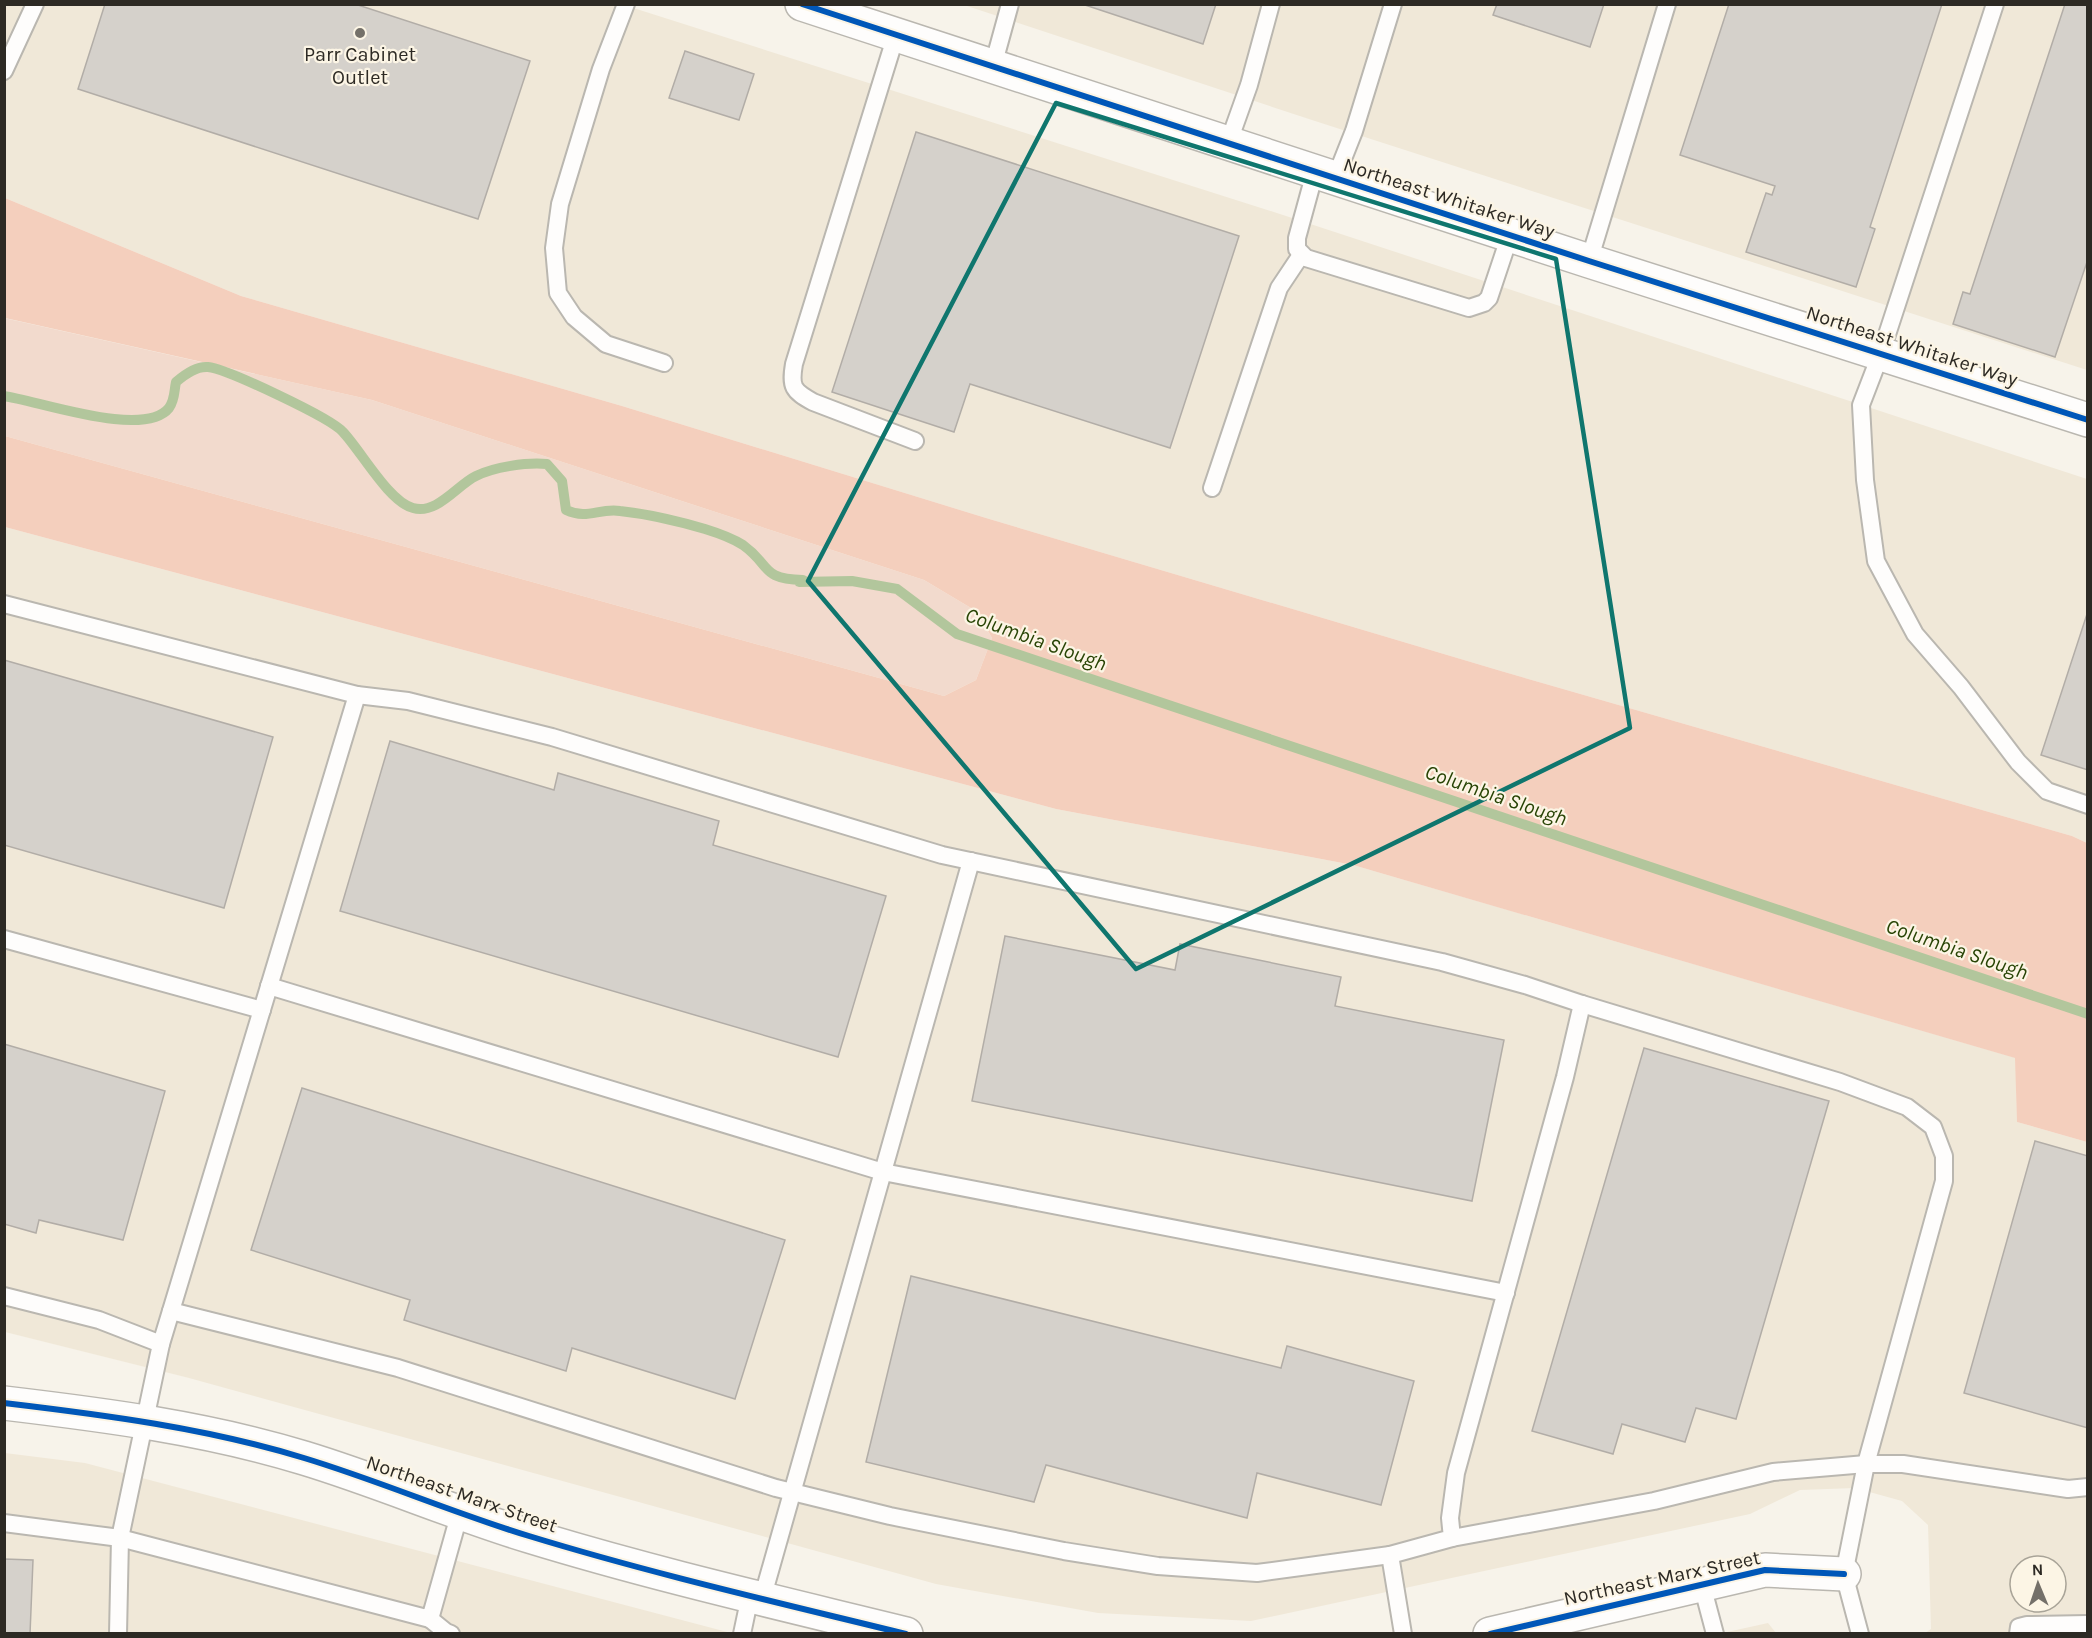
<svg xmlns="http://www.w3.org/2000/svg" width="2092" height="1638" viewBox="0 0 2092 1638" font-family="Karla,sans-serif">
	<rect width="100%" height="100%" fill="#f7f3ea"/>
	<g fill="#f0e8d8" fill-rule="evenodd">
		<path d="M4,5H624L1283,215L2087,479V843L2072,836L1501,671L986,518L622,406L241,296L5,198Z"/>
		<path d="M964,5H2087V370L1315,121Z"/>
		<path d="M5,527L1056,809L1353,865L2016,1058L2017,1122L2087,1142V1633H1925L1931,1629L1928,1525L1902,1501L1855,1488L1800,1490L1750,1514L1251,1621L1098,1613L936,1584L189,1378L5,1332ZM2020,1566H2056V1602H2020Z"/>
		<path d="M5,1453L85,1463L731,1633L5,1634Z"/>
		<path d="M1768,1623L1776,1633L1718,1634Z"/>
	</g>
	<path fill="#f2dacd" d="M4,318L372,400L924,580L976,611L992,638L976,680L944,696L5,436Z"/>
	<path fill="#f4cfbd" d="M5,198L241,296L622,406L986,518L1501,671L2072,836L2087,843V1142L2017,1122L2015,1058L1353,865L1056,809L5,527V436L944,696L976,680L992,638L976,611L924,580L372,400L5,318Z"/>
	<g fill="none" stroke-linecap="round" stroke-linejoin="round">
		<path stroke="#b2c69c" stroke-width="10" d="M4,396C39,401 144,439 169,408C175,400 174,391 176,382C184,375 197,366 208,367C227,369 331,418 343,432C361,451 389,502 413,508C437,515 457,485 476,476C494,467 527,462 547,464L562,481L566,510C588,520 598,508 620,511C648,514 678,521 705,529C718,533 732,538 743,545C772,566 760,579 803,580L799,582L852,581L897,589L957,634L2088,1014"/>
	</g>
	<g fill="#d5d1cb" stroke="#b2ada7" stroke-width="1.5">
		<path d="M105,4H355L530,61L478,219L78,89Z"/>
		<path d="M1082,4H1216L1203,44Z"/>
		<path d="M1497,4H1604L1590,47L1493,15Z"/>
		<path d="M1729,4H1942L1870,227L1875,229L1856,287L1746,252L1766,193L1772,195L1775,186L1680,155Z"/>
		<path d="M2065,4H2088V259L2055,357L1953,324L1963,292L1970,294Z"/>
		<path d="M685,51L754,74L739,120L669,98Z"/>
		<path d="M916,132L1239,236L1170,448L970,384L954,432L832,392Z"/>
		<path d="M2088,611V770L2041,755Z"/>
		<path d="M4,660L273,737L224,908L4,845Z"/>
		<path d="M390,741L554,790L558,773L719,821L713,845L886,896L838,1057L340,911Z"/>
		<path d="M1005,936L1175,970L1180,944L1341,977L1335,1006L1504,1040L1472,1201L972,1101Z"/>
		<path d="M4,1044L165,1091L123,1240L39,1220L36,1233L4,1224Z"/>
		<path d="M1644,1048L1829,1101L1736,1419L1696,1408L1685,1442L1622,1424L1613,1454L1532,1431Z"/>
		<path d="M302,1088L785,1240L735,1399L572,1348L566,1371L404,1320L410,1300L251,1250Z"/>
		<path d="M2035,1141L2088,1156V1428L1964,1393Z"/>
		<path d="M911,1276L1281,1368L1287,1346L1414,1381L1381,1505L1257,1473L1247,1518L1046,1465L1034,1502L866,1462Z"/>
		<path d="M4,1559L33,1560L30,1634H4Z"/>
	</g>
	<g fill="none" stroke-linecap="round" stroke-linejoin="round">
		<defs>
			<g id="lane">
				<path d="M626,4L601,69L560,204L554,248L558,293L574,317L606,344L664,363"/>
				<path d="M1995,4L1881,353L1861,405L1865,480L1876,561L1915,634L1961,687L2018,762L2047,791L2088,805"/>
				<path d="M896,35L794,364C790,387 793,391 813,402L915,441"/>
				<path d="M993,66L1010,4"/>
				<path d="M4,71L35,4"/>
				<path d="M1228,144L1249,85L1271,4"/>
				<path d="M1315,172L1297,238V249L1306,258L1469,308L1484,303L1489,298L1510,235"/>
				<path d="M1335,179L1354,131L1393,4"/>
				<path d="M1589,261L1667,4"/>
				<path d="M1212,488L1279,288L1301,255"/>
				<path d="M4,604L357,695L161,1344"/>
				<path d="M357,695L408,701L552,737L942,855L1442,962L1525,985L1582,1004L1565,1077L1456,1473L1450,1518L1452,1538L1390,1555L1403,1634"/>
				<path d="M4,939L262,1010"/>
				<path d="M269,986L883,1172L1506,1293"/>
				<path d="M1582,1004L1840,1082L1907,1107L1933,1127L1944,1156V1181L1866,1464L1844,1574L1860,1634"/>
				<path d="M4,1296L99,1320L161,1344L120,1538L118,1634"/>
				<path d="M171,1311L398,1368L776,1488L890,1516L1064,1551L1158,1566L1257,1573L1390,1555"/>
				<path d="M4,1523L120,1538L430,1619L460,1512"/>
				<path d="M1452,1538L1654,1501L1773,1472L1866,1464H1903L2068,1489L2088,1487"/>
				<path d="M1702,1585L1715,1634"/>
				<path d="M762,1599L971,861"/>
				<path d="M430,1619L446,1632L451,1634"/>
				<path d="M742,1634L750,1596"/>
				<path d="M2018,1634L2019,1627L2027,1625L2088,1624"/>
			</g>
			<g id="street">
				<path d="M4,1403C105,1415 206,1428 304,1458C380,1481 453,1513 529,1536C653,1574 780,1603 906,1634"/>
				<path d="M1490,1634L1765,1570L1844,1574"/>
			</g>
			<path id="secondary" d="M802,4L1589,261L2088,420"/>
		</defs>
		<use href="#lane" stroke="#bab7b0" stroke-width="20"/>
		<use href="#street" stroke="#bab7b0" stroke-width="36"/>
		<use href="#secondary" stroke="#bab7b0" stroke-width="36"/>
		<use href="#lane" stroke="#fefdfc" stroke-width="16"/>
		<use href="#street" stroke="#fefdfc" stroke-width="33"/>
		<use href="#secondary" stroke="#fefdfc" stroke-width="33"/>
		<defs>
			<g id="cycleway">
				<path d="M802,4L1589,261L2088,420"/>
				<path d="M4,1403C105,1415 206,1428 304,1458C380,1481 453,1513 529,1536C653,1574 780,1603 906,1634"/>
				<path d="M1490,1634L1765,1570L1844,1574"/>
			</g>
		</defs>
		<use href="#cycleway" stroke="#fcf5e5" stroke-width="10"/>
		<use href="#cycleway" stroke="#0057b8" stroke-width="6"/>
	</g>
	<path fill="none" stroke="#0f766e" stroke-width="4.5" stroke-linejoin="round" d="M1056,103L1556,259L1630,728L1136,969L808,581Z"/>
	<circle fill="#747069" stroke="#fcf5e5" stroke-width="2" cx="360" cy="33" r="6"/>
	<g text-anchor="middle" dominant-baseline="central" stroke-width="4.5" stroke-linejoin="round" paint-order="stroke">
		<g font-size="20" fill="#2d2a24" stroke="#fcf5e5">
			<text x="360" y="54">Parr Cabinet<tspan x="360" dy="23">Outlet</tspan></text>
		</g>
		<g font-size="20" fill="#2d2a24" stroke="#fcf5e5">
			<text transform="translate(1449 198) rotate(18)">Northeast Whitaker Way</text>
			<text transform="translate(1912 346) rotate(18)">Northeast Whitaker Way</text>
			<text transform="translate(462 1494) rotate(19)">Northeast Marx Street</text>
			<text transform="translate(1662 1578) rotate(-12)">Northeast Marx Street</text>
		</g>
		<g font-size="21" font-style="italic" fill="#284405" stroke="#fcf5e5">
			<text transform="translate(1036 639) rotate(20)">Columbia Slough</text>
			<text transform="translate(1496 795) rotate(19)">Columbia Slough</text>
			<text transform="translate(1957 949) rotate(19)">Columbia Slough</text>
		</g>
	</g>
	<rect width="2092" height="1638" fill="none" stroke="#2d2a24" stroke-width="12"/>
	<g transform="translate(2038 1584) rotate(358)"><circle r="28" fill="#fcf5e5" stroke="#a9a498" stroke-width="1.5"/>
	<path d="M0-4.5L10 22L0 15L-10 22Z" fill="#747069"/>
	<text y="-9" font-size="16" font-weight="bold" text-anchor="middle" fill="#2d2a24">N</text>
	</g>
</svg>
